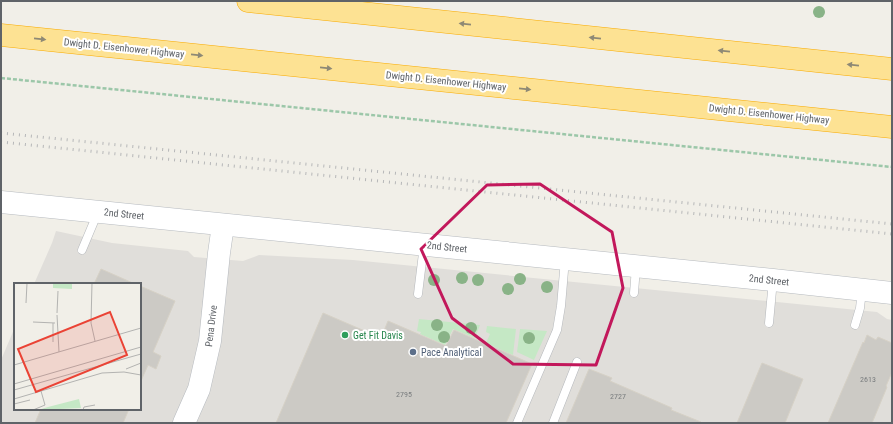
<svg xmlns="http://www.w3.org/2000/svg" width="893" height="424" viewBox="0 0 893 424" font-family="'Roboto Condensed',sans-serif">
	<rect width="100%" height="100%" fill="#f1efe8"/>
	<path fill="#e0deda" d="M56,231L112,243L188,251L194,257L243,261L259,255L353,260L877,312L887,319L892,320V423H1V360L15,327V409H140V284H34L52,243Z"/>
	<g fill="#c5e8c5">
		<path d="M419,319L480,325L475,338L453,329L445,345L420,334L421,332L417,331Z"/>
		<path d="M487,326L516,329L513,355L486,343L490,334L486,332Z"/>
		<path d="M520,329L547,331L534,360L517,352Z"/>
	</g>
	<g fill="#cccac5" stroke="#d6d1c6">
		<path d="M101,269L135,284H94Z"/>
		<path d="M140,286L175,301L153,352L161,356L156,369L148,365L140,383Z"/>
		<path d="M323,313L381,338L388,321L446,346L454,330L532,364L506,423H276Z"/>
		<path d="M867,335L876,340L878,337L892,343V372L886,386L887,387L872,423H828L863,342L864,343Z"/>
		<path d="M762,363L803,379L785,423H737Z"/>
		<path d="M589,369L612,378L610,381L672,408L671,410L701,422V423H566Z"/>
		<path d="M41,409H129L123,423H35Z"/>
	</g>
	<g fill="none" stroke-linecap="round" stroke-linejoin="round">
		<defs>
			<g id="lane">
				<path d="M82,250L98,212"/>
				<path d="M634,293L636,267"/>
				<path d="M418,294L424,245"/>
				<path d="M769,323L773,280"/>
				<path d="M855,325L860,308L862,290"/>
				<path d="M517,423L557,330L561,306L565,259"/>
				<path d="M553,423L577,362"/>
			</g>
			<g id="secondary">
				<path d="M1,202L773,280L892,293"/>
				<path d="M184,423L199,389L210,341L219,253L223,225"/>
			</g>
			<g id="highway">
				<path d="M248,1L892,69"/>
				<path d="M1,35L892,127"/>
			</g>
		</defs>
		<use href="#lane" stroke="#b5b8bc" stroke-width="9"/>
		<use href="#secondary" stroke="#b6babf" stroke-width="23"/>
		<use href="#highway" stroke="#f9ab00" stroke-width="23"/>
		<path stroke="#9cc7a9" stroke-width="2.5" stroke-dasharray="4 2" stroke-linecap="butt" d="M1,78L892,167"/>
		<use href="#lane" stroke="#fff" stroke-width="8"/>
		<use href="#secondary" stroke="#fff" stroke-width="22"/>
		<use href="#highway" stroke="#fde293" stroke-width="22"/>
		<g stroke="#b6b7b8" stroke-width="3" stroke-dasharray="1 5" stroke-linecap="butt">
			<path d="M1,133L892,224"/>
			<path d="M1,142L892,234"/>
		</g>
	</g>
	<g fill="#89b387">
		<circle cx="819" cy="12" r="6"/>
		<circle cx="462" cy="278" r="6"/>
		<circle cx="520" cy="279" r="6"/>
		<circle cx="434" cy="280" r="6"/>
		<circle cx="478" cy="280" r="6"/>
		<circle cx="547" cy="287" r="6"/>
		<circle cx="508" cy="289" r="6"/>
		<circle cx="437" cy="325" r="6"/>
		<circle cx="471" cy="328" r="6"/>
		<circle cx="444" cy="337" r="6"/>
		<circle cx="529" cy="338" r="6"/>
	</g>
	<defs><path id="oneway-solid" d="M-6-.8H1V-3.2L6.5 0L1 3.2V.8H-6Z"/></defs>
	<g fill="#8e8975">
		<use href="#oneway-solid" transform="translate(465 24) rotate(-174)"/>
		<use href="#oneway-solid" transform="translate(595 38) rotate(-174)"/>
		<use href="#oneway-solid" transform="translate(40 39) rotate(6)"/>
		<use href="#oneway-solid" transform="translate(724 51) rotate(-174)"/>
		<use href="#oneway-solid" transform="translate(197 55) rotate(6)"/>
		<use href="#oneway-solid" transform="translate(853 65) rotate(-174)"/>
		<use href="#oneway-solid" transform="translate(326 68) rotate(6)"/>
		<use href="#oneway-solid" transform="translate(525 89) rotate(6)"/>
	</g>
	<path fill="none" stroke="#c2185b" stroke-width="3" stroke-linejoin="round" d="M540,184L612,232L623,288L596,365L513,364L452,318L421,249L487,185Z"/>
	<circle fill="#2e9e5b" stroke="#fff" stroke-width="1.5" cx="345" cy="335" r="4"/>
	<circle fill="#5c6f8a" stroke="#fff" stroke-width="1.5" cx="413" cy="352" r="4"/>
	<g text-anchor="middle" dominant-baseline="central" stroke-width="4" stroke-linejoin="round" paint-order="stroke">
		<g font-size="8" fill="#7a7d7f">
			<text x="868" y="379">2613</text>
			<text x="404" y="394">2795</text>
			<text x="618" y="396">2727</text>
		</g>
		<g font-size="10" fill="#5f6368" stroke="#fff">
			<text transform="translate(124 48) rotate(6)">Dwight D. Eisenhower Highway</text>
			<text transform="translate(446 81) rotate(6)">Dwight D. Eisenhower Highway</text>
			<text transform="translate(769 114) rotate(6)">Dwight D. Eisenhower Highway</text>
			<text transform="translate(124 214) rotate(6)">2nd Street</text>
			<text transform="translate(447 247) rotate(6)">2nd Street</text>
			<text transform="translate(769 280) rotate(6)">2nd Street</text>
			<text transform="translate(211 326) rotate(-83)">Pena Drive</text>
		</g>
		<g font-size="10" fill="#27864d" stroke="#fff" text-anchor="start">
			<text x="353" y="335">Get Fit Davis</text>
		</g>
		<g font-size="10" fill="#4e5e75" stroke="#fff" text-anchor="start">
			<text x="421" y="352">Pace Analytical</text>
		</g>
	</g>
	<g transform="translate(14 283)">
		<rect width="127" height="127" fill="#f1efe8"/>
		<path d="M39,0H58V6L39,5ZM65,116L67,125L24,127L34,124Z" fill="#c5e8c5"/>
		<path fill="none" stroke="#b3b3b1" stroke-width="1" d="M78,0L77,40L81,58M12,20L13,0M43,30L44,8M43,32L45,69M19,39L41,40M39,40V59M0,82L127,45M112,86L127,80M0,101L127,64M0,107L127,71M0,116L88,90L110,89L127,92M0,121L16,117M19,127L31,122L27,108M69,127L70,124L81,122"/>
		<path fill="#ea4335" fill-opacity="0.15" stroke="#ea4335" stroke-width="2" d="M96,29L113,72L22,109L4,66Z"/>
		<rect width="127" height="127" fill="none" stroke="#5f6368" stroke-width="2"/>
	</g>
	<rect width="893" height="424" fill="none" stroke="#5f6368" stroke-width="4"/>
</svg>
